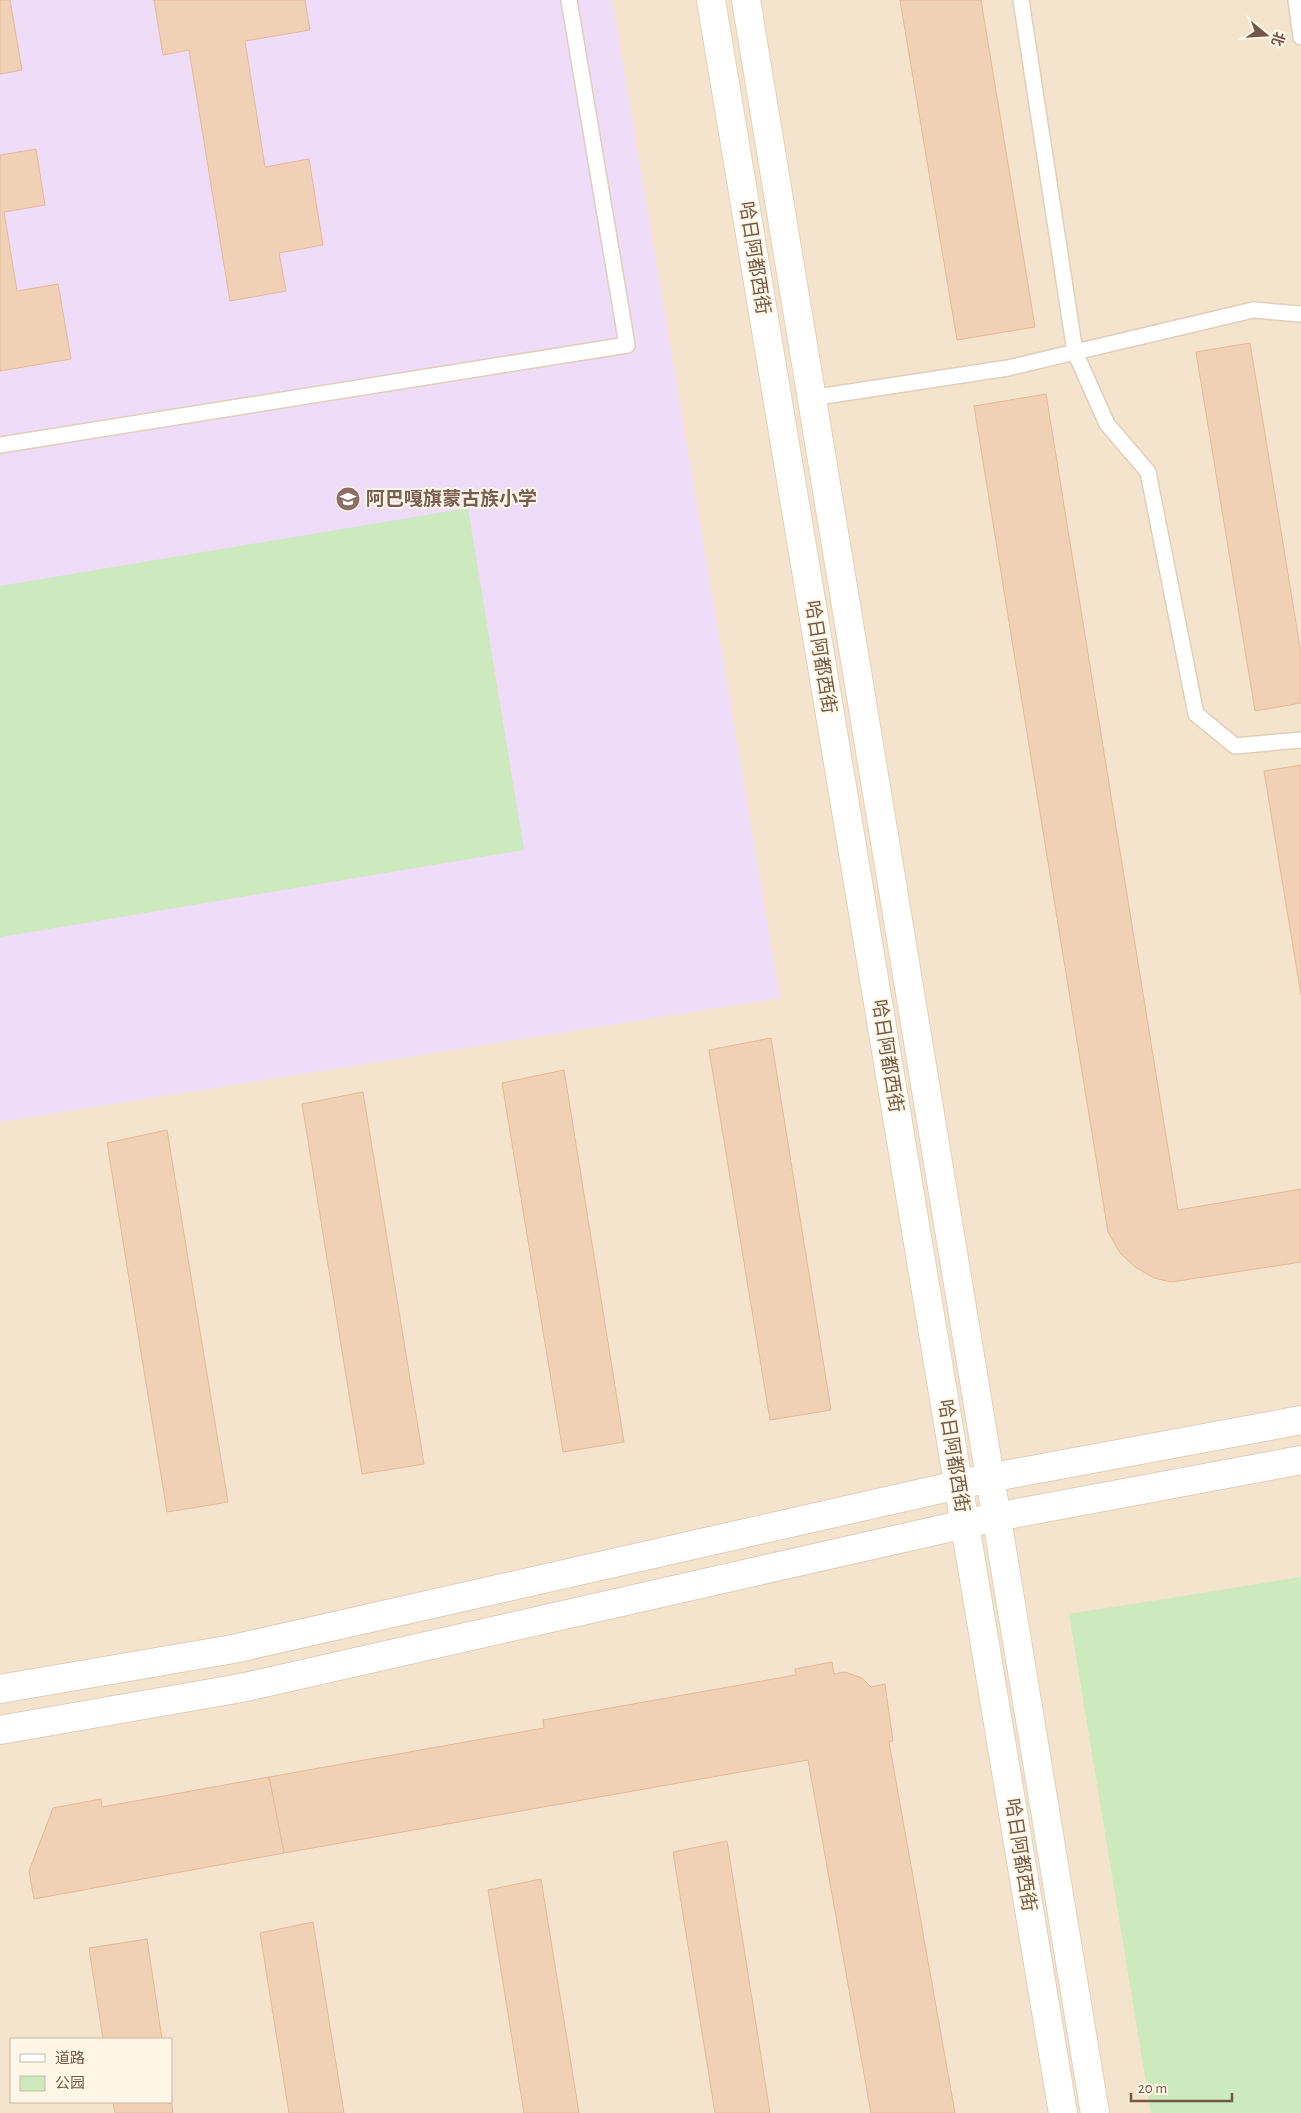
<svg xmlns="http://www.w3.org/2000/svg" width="1301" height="2113" viewBox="0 0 1301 2113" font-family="'Alegreya Sans','Noto Sans SC',sans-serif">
	<rect width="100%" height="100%" fill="#fcf2df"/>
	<path fill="#f4e4cd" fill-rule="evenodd" d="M0,0H1301V2113H0ZM11,2039H171V2102H11Z"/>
	<path fill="#efdcf8" d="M0,0H612L780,998L0,1122Z"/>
	<g fill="#cde9be">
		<path d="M468,508L524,850L0,937V586Z"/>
		<path d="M1301,1577V2113H1151L1069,1614Z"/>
	</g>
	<g fill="#f1d1b6" stroke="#e4b997">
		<path d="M0,0H10L22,70L0,74Z"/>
		<path d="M154,0H305L310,30L245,41L265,167L309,159L323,245L279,253L286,291L230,301L189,50L163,55Z"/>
		<path d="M900,0H981L1035,327L957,340Z"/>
		<path d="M36,149L45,205L4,212L17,291L58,284L71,359L0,371V155Z"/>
		<path d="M1250,343L1301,653V703L1255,711L1196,352Z"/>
		<path d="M1046,394L1178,1210L1301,1189V1262L1171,1282L1154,1278L1135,1267L1120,1253L1108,1232L974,406Z"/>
		<path d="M1301,765V995L1264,771Z"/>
		<path d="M771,1038L831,1410L770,1420L709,1050Z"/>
		<path d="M564,1070L624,1442L563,1452L502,1083Z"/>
		<path d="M363,1092L424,1464L362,1474L302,1104Z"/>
		<path d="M167,1130L228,1502L167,1512L107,1143Z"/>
		<path d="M832,1662L834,1674L845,1672L862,1678L871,1687L885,1684L893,1741L889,1742L955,2113H871L808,1760L284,1853L269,1777L544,1728L543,1720L796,1675L795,1669Z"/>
		<path d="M269,1777L284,1853L34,1899L29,1871L53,1808L101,1799L102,1807Z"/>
		<path d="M727,1841L770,2113H715L673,1852Z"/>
		<path d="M541,1879L579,2113H524L488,1890Z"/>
		<path d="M313,1922L344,2113H289L260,1933Z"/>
		<path d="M147,1939L162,2039H103L89,1948Z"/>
		<path d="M171,2098L173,2113H115L113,2102H171Z"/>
	</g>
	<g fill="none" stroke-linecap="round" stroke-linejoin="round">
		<defs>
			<g id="service">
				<path d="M1021,0L1075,352L1107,424L1148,472L1196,714L1235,746L1301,740"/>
				<path d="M1296,0L1301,37"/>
				<path d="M811,398L1008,368L1253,310L1301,314"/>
				<path d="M0,445L627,345L569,0"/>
			</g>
			<g id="minor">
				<path d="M0,1689L233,1649L989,1478L1301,1420"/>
				<path d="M0,1730L241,1688L996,1517L1301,1460"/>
			</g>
			<g id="secondary">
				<path d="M711,0L1063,2113"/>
				<path d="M746,0L1095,2113"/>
			</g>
		</defs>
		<use href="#service" stroke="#e0cfbb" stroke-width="18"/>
		<use href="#minor" stroke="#e0cfbb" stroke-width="30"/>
		<use href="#secondary" stroke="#e5d0b9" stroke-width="30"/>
		<use href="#service" stroke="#fff" stroke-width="15"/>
		<use href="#minor" stroke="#fff" stroke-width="28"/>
		<use href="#secondary" stroke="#fff" stroke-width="28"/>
	</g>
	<defs>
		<symbol id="school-disc" viewBox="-11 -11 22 22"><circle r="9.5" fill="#8d6e63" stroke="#fff6e5"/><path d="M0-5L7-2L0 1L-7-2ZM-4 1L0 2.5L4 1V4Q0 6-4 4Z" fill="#fff"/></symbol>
	</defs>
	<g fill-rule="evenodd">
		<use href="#school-disc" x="334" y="485" width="28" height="28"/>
	</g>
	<g text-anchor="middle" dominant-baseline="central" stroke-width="4" stroke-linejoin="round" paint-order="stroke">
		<g font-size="19" fill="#725947" stroke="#fff6e5">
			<text transform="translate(754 258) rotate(81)">哈日阿都西街</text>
			<text transform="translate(820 657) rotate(81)">哈日阿都西街</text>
			<text transform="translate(887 1056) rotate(81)">哈日阿都西街</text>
			<text transform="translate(953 1456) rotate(81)">哈日阿都西街</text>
			<text transform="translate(1020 1855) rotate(81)">哈日阿都西街</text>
		</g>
		<g font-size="19" font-weight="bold" fill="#785e54" stroke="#fff6e5" text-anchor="start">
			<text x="366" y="499">阿巴嘎旗蒙古族小学</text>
		</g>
	</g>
	<rect x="10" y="2038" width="162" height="65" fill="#fff6e5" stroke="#c7b7a6"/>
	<rect x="20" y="2054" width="25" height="8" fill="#ffffff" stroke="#c7b7a6"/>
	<text x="55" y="2063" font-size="15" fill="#725947">道路</text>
	<rect x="20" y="2076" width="25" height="15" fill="#cde9be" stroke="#c7b7a6"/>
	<text x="55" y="2088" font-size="15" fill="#725947">公园</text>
	<g transform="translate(1266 35) rotate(108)" stroke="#fff6e5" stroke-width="4" paint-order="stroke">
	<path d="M0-4L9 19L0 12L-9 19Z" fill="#725947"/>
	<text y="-8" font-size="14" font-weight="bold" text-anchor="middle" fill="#725947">北</text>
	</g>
	<path d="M1131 2093v8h101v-8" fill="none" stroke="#725947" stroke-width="2.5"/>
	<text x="1138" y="2093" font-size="15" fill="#725947" stroke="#fff6e5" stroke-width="4" paint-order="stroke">20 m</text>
</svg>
